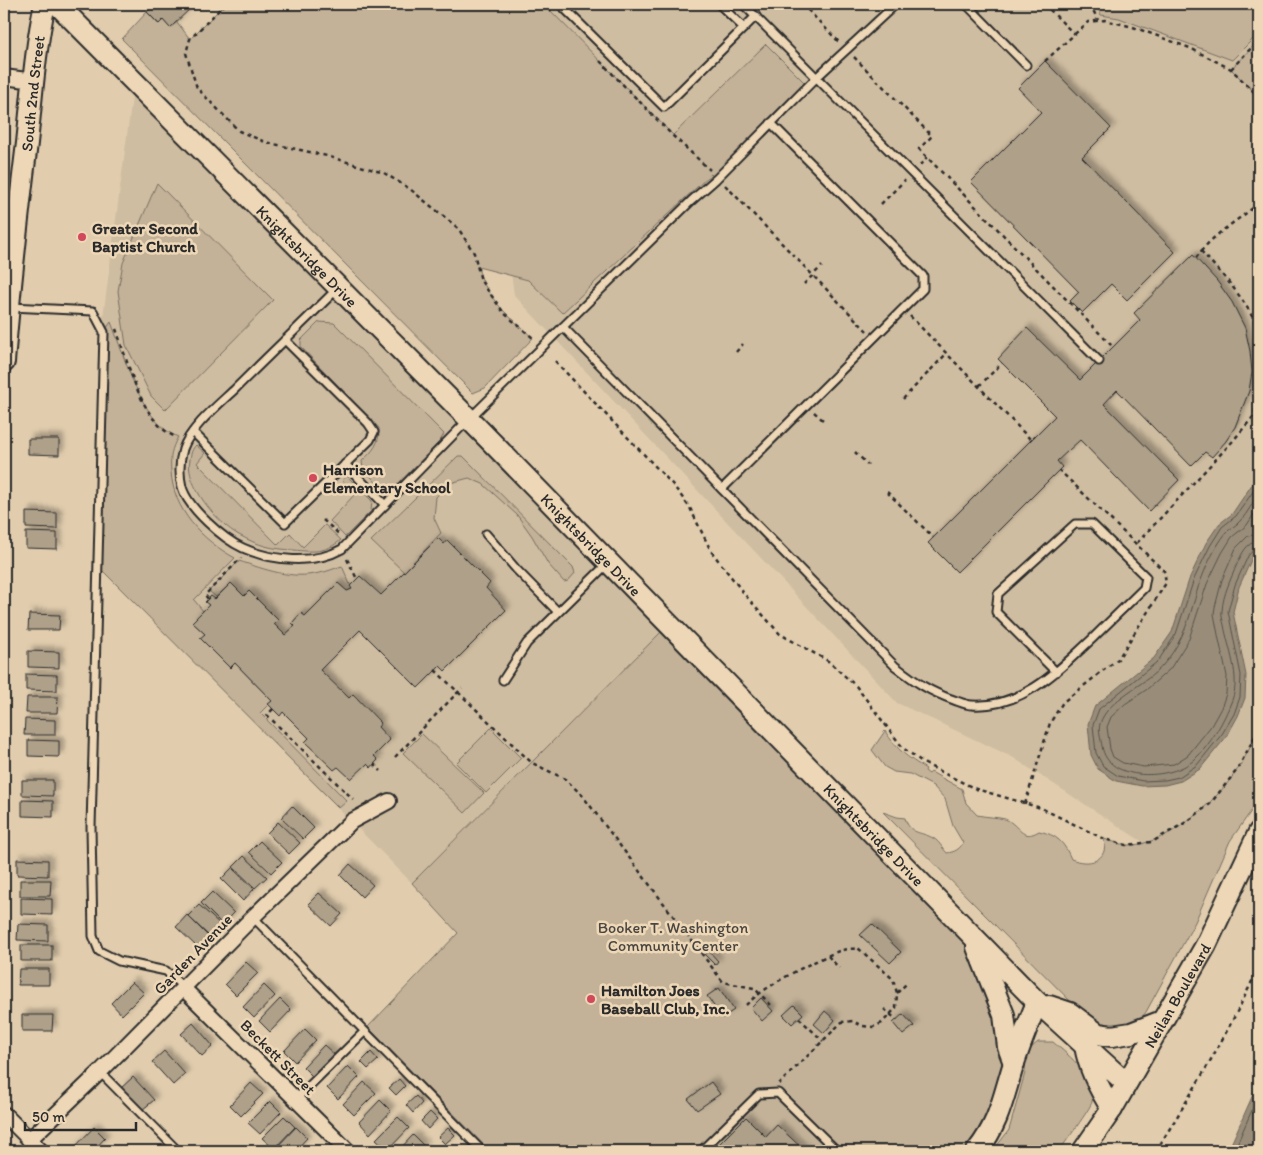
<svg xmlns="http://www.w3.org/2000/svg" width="1263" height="1155" viewBox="0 0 1263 1155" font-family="Itim,sans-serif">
	<defs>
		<filter id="shadow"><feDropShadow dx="4.5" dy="-4.5" stdDeviation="2.5" flood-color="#0004"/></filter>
	</defs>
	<rect width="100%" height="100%" fill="#e1cdae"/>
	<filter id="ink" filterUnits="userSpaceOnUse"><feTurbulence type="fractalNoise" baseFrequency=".02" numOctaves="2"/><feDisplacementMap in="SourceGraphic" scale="10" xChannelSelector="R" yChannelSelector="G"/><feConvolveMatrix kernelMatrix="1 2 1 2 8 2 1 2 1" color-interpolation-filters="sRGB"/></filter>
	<g filter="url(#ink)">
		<g fill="#cfbda1">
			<path d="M475,4H1231L1259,29V732L1192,874L1012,757L897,703L514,295Z"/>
			<path d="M134,82L669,624L412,883L98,566L103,317Z"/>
		</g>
		<g fill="#c3b298" stroke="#776e62">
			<path d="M225,4H544L673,135L766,44L809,87L716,179L711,174L562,313L528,280L478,267C485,298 510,317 533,338L485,388L473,393L122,39L147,12L158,24L163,20L170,28L177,22L190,39Z"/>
			<path d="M1096,4H1259V33L1232,60L1119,18L1101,15Z"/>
			<path d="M1259,40V104L1254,92L1231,69Z"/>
			<path d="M157,183L273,300L165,410L151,396L126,345L118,291L123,263Z"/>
			<path d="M111,322C125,357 141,423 178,437C171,449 170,457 171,471C173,510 202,540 235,558L194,600L203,611L192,622L205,634L202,639L230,668L235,663L272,701L260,713L347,801L339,808L98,566L104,332Z"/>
			<path d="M319,322L334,323L444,434L440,441L393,489L383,490L363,468L362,461C373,451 380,443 379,428L301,347V340Z"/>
			<path d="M196,445L205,453L197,463L278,545L290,533L303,547L325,525L341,540C325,553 313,552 294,550C272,549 259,546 239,535C218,524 184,484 190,459C191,453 192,449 196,445Z"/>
			<path d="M458,456H463L573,567L575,573L568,581L564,582L548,564L532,536L517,515L483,484L469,478L450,483L436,497L434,518L441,533L404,572L371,541Z"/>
			<path d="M347,476L372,501L371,511L345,537L330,521L355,494L342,480Z"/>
			<path d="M239,561C264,569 292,580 319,573C327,572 335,568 342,566L352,589L347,591L338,583L305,616L301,613L292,623L295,626L285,635L274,624L278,620L249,591L244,596L231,583L216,597L209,591Z"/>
			<path d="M669,624L973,936L1008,1047L977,1151H490L368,1027L458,933L412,883Z"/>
			<path d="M491,728L521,758L486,793L456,763Z"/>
			<path d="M1259,729V800L1230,841L1195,922L1146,1012L1135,1026L1109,1030L1093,1024L883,812L897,817L905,818C910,835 920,831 933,838C939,841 942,848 947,853C954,852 959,850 963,843L953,826L945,799L933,786L910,774L894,772L885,767L872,750L885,731C897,750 907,757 926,769L925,771L929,774L931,772L962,789L966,803L977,815C986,817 997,817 1005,819C1020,825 1021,842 1039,831C1057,835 1064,842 1071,859C1088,866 1109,862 1104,839C1111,841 1119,844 1127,845C1166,847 1217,801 1237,770C1246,757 1252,743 1259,729Z"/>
			<path d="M422,734L484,793L465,813L403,753Z"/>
			<path d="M1038,1042H1053C1070,1057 1097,1076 1092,1102C1090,1109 1065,1143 1059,1151H993L1009,1130L1025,1073L1026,1056L1031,1048Z"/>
		</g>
		<g fill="#998d79" stroke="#6d665a">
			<path d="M1259,474V551L1252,558L1239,587L1233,612L1246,675L1245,698L1238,716L1227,736L1200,769L1181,781L1165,785L1142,786L1116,781L1098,769L1091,755L1088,724L1095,706L1154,658L1172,632L1190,577L1206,543L1219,524L1232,514Z"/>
			<path d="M1259,1081V1151H1228Z"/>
		</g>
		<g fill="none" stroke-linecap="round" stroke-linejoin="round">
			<g stroke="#57524a" stroke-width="1">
				<path d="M1259,483L1236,516L1222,527L1210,546L1194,579L1176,634L1158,661L1099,709L1093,725L1096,753L1103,766L1118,776L1143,781L1165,780L1179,777L1197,765L1222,734L1234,714L1240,697L1241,675L1228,611L1235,585L1248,556L1254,549L1259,548"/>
				<path d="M1259,493C1253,502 1248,513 1240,521C1236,526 1230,528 1226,533C1215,547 1207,564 1201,580C1197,588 1196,597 1193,605C1187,627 1178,648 1163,665C1146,685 1107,699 1100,724C1098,731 1101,739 1102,746C1107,783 1172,780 1194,760C1211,744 1224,721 1232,700C1241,677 1228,648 1224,625C1223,621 1221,615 1222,611C1223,594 1231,579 1237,564C1242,554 1246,542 1259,541"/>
				<path d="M1259,506L1247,525L1232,537L1222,553L1207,584L1189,639L1170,669L1146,690L1125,704L1111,717L1107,727L1110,749L1113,757L1123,763L1144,767L1174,764L1188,755L1211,726L1221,708L1226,694L1227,676L1219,640L1214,614L1215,607L1222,580L1236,548L1248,536L1259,534"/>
				<path d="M1234,1151L1259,1094"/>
			</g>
		</g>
		<g fill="#aea089" stroke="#2b2b2b" filter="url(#shadow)">
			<path d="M146,4H195L170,28L163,20L159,24L147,12L151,8Z"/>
			<path d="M1045,61L1111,128L1082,157L1175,252L1127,300L1111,284L1082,313L1070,301L1079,292L971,182L1041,112L1018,88Z"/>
			<path d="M1193,255L1217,281L1232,302L1245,328L1250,351L1252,372L1249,391L1235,427L1226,441L1212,457L1205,452L1191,466L1117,390L1104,404L1179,480L1149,511L1080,440L1057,461L1062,467L957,572L928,543L1055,416L998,359L1027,328L1080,380L1140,320L1134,313Z"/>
			<path d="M28,439H59V455L28,454Z"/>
			<path d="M26,512L57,513V529L26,528Z"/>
			<path d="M26,532L57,533V549L26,548Z"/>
			<path d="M438,538L444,544L447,540L490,583L486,588L506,610L445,671L440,666L418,688L360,630L320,670L349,698L353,694L381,723L378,727L390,740L374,756L378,760L374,764L371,768L367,764L351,779L338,767L334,770L305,742L309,738L283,712L280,716L268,704L272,701L235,663L230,668L200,638L205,634L192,622L209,605L205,602L211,596L215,599L231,583L244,596L249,591L278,620L274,624L285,635L295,626L292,623L301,613L305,616L338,583L347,591L352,589L350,586L360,576L381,595Z"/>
			<path d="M29,614L60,615L59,630H28Z"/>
			<path d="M28,651L59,652V668L28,667Z"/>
			<path d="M26,674L57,675V691L26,690Z"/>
			<path d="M27,697H58L57,713H26Z"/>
			<path d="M25,719L55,720V735H24Z"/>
			<path d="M28,740L59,741V757L28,756Z"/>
			<path d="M22,780H53V796L22,795Z"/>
			<path d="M22,800L53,801V817L22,816Z"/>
			<path d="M292,806L314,828L303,839L281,818Z"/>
			<path d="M278,822L300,843L289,854L267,833Z"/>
			<path d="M260,841L282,862L271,873L249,852Z"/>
			<path d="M244,856L267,877L255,888L233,867Z"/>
			<path d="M17,859L48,860V876L17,875Z"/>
			<path d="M350,864L373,885L362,897L340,875Z"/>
			<path d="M232,868L254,889L243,901L221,879Z"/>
			<path d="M20,880H51L50,896H20Z"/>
			<path d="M212,892L234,913L223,925L201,903Z"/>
			<path d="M319,893L342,914L331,926L308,904Z"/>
			<path d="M21,898L52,899V915L21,914Z"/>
			<path d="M199,905L222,926L210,937L188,916Z"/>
			<path d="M187,915L209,937L198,948L176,927Z"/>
			<path d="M18,924L48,925V941L17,940Z"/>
			<path d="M872,924L901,952L890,963L860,935Z"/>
			<rect x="21" y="945" width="31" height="16"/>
			<path d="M709,951L718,961L715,965L705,955Z"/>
			<path d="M246,962L258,973L236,995L225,984Z"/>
			<path d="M19,969H49V985H18Z"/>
			<path d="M132,982L144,993L122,1015L111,1003Z"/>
			<path d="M264,985L275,996L254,1018L243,1007Z"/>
			<path d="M719,988L734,1010L722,1018L707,996Z"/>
			<path d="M761,998L773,1011L762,1021L751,1008Z"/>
			<path d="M280,999L291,1010L270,1032L259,1021Z"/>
			<path d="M794,1005L803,1014L792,1024L783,1015Z"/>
			<path d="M825,1011L835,1020L824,1033L814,1024Z"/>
			<path d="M903,1014L914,1026L903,1035L893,1023Z"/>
			<path d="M22,1015H53L52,1031H22Z"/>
			<path d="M193,1023L213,1046L202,1056L181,1034Z"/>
			<path d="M305,1029L316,1040L295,1062L284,1051Z"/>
			<path d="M324,1045L336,1056L314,1078L303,1067Z"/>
			<path d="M164,1051L185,1074L173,1085L152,1062Z"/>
			<path d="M371,1052L378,1060L368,1069L361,1062Z"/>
			<path d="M348,1066L359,1077L338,1099L327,1088Z"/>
			<path d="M133,1077L154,1100L142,1110L121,1088Z"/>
			<path d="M399,1079L405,1086L396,1095L389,1088Z"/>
			<path d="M364,1082L376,1093L354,1115L343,1104Z"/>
			<path d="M711,1082L720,1094L697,1110L688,1099Z"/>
			<path d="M251,1083L263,1094L241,1116L230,1105Z"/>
			<path d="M416,1096L422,1103L413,1113L406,1105Z"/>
			<path d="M380,1100L391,1111L370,1134L359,1122Z"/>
			<path d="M270,1101L281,1112L260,1134L248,1123Z"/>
			<path d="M430,1112L437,1119L428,1129L421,1121Z"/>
			<path d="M284,1116L295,1127L274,1149L262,1138Z"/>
			<path d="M398,1117L409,1128L388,1150L376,1139Z"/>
			<path d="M746,1117L766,1137L777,1125L805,1151H727L719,1144Z"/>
			<path d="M94,1127L105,1138L93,1151H75L73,1149Z"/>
			<path d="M296,1127L307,1138L295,1151H277L275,1149Z"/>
			<path d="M448,1128L455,1135L445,1144L438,1137Z"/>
			<path d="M413,1135L424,1146L420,1151H398Z"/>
		</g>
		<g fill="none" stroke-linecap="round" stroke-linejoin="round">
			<defs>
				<g id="lane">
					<path d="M560,4L664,107L756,16"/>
					<path d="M719,4L744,28"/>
					<path d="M743,4L1099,361"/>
					<path d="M966,4L1026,65"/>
					<path d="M338,288C304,322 269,355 235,389C218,405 190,428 183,449C179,462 179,474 182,487C188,508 223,539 243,548C272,561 314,565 342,549L469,419L691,201L716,179L817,77L896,4"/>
					<path d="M11,307L93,311L104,332L91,827L93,936L99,951L119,961L166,971L184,988"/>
					<path d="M563,327L895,666C916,682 928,691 954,700C960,702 966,705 972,705C1022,708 1058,671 1092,639C1109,622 1127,605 1144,588L1146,577L1092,524H1075L998,594L996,612L1056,672"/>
					<path d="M193,432L285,523L370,440L374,432L368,423L285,340"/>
					<path d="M345,464L385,505"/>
					<path d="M722,489L923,289V276L771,123"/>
					<path d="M486,534L516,569L558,612"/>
					<path d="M503,680L527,643L607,564"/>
					<path d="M253,917L482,1151"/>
					<path d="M100,1072L178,1151"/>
					<path d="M296,1099L364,1032"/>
					<path d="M701,1151L759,1094L778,1093L837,1151"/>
				</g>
				<g id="street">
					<path d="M4,77L34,81"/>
					<path d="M184,989L348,1151"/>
					<path d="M4,1114L41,1151"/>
					<path d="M29,1140L100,1072L253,917L352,821L389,801"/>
				</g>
				<g id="secondary">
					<path id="s1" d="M57,4L469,419L1037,1002L1126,1083"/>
					<path id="s2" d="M4,362C10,288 18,216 27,143C32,97 35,49 45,4"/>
					<path d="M977,947L1004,1015L1008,1047L1014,1063"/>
					<path d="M1049,1006L1070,1013L1098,1034L1112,1036L1131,1033L1162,1021"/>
					<path d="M1085,1046C1089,1069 1099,1089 1112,1109"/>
					<path d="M977,1151C1000,1122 1003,1097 1014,1063C1021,1042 1029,1022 1037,1002"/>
					<path id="s3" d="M1083,1151L1112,1109L1206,945L1259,832"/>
				</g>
			</defs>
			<use href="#lane" stroke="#2b2b2b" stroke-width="11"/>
			<use href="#street" stroke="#2b2b2b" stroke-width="18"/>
			<use href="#secondary" stroke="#2b2b2b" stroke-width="24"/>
			<g stroke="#2b2b2b" stroke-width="2.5" stroke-dasharray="4 4" stroke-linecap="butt">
				<path d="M225,4L190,39L186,53L197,88L239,131L265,142L327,156L384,173L410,189L458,228L474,253L481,281L504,313L533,338"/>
				<path d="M544,4L551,11"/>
				<path d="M802,4L839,42"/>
				<path d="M1044,4L1074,34"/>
				<path d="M1090,4L1098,20"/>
				<path d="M854,57L932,136L919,149L1113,347"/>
				<path d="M600,61L673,136L710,170"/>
				<path d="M1045,61L1088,22L1105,20L1133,27L1190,48L1231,69L1254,92L1259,104"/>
				<path d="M1231,69L1259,40"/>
				<path d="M1259,135V141"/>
				<path d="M920,165L927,157"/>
				<path d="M725,185L867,331"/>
				<path d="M881,204L905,180"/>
				<path d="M1201,251C1223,276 1250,302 1259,334"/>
				<path d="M1196,258C1212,234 1238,221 1259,203"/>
				<path d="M804,284L822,266"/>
				<path d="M910,316L1031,440"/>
				<path d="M116,329C128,361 141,423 176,437"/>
				<path d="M736,352L743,344"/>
				<path d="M555,361L673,485L690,508L711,551L746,596L780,634L828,661L856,686L903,748L925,764L976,789L1041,808L1104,839L1126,845L1152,842L1188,821L1210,804L1237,770L1259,729"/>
				<path d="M979,386L1002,363"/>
				<path d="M903,399L947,353"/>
				<path d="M814,412L824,421"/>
				<path d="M855,452L868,465"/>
				<path d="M887,492L933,537"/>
				<path d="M323,520L340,535"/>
				<path d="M1137,543L1232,442L1253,417L1259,400"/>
				<path d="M347,559L357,579"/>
				<path d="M208,599L205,595L241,558"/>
				<path d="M435,670L532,763L565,779L582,795L723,982L754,988L771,1005"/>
				<path d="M273,709L267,715L353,799"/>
				<path d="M395,757L462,688"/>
				<path d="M374,764L381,771"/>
				<path d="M1025,804L1050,723L1063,702L1118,659L1166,583L1164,571L1059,470"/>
				<path d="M828,956L839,968"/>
				<path d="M897,993L907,983"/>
				<path d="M746,1005C766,985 813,961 839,951C845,949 852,949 858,948L893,979L897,993L896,1008L882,1023L873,1027L862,1026L853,1021L842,1022L779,1084"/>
				<path d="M884,1009L897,1020"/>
				<path d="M799,1018L823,1041"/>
				<path d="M1156,1151C1193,1091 1230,1031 1259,966"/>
			</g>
			<use href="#lane" stroke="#edd7b6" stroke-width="7"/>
			<use href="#street" stroke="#edd7b6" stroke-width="14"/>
			<use href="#secondary" stroke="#edd7b6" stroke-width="20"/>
		</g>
	</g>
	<g fill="#d1495b" stroke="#edd7b6" stroke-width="2">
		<circle cx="82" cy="237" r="5"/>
		<circle cx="313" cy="478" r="5"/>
		<circle cx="591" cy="999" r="5"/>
	</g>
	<g text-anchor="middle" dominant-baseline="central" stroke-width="5" stroke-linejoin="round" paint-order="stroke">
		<g font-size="16" fill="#2b2b2b" stroke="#edd7b6">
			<text stroke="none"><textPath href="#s2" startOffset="270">South 2nd Street</textPath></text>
			<text stroke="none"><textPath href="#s1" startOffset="355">Knightsbridge Drive</textPath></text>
			<text stroke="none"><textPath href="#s1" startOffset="760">Knightsbridge Drive</textPath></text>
			<text stroke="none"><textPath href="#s1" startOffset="1165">Knightsbridge Drive</textPath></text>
			<text transform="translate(193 954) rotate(-46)">Garden Avenue</text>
			<text stroke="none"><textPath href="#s3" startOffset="182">Neilan Boulevard</textPath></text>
			<text transform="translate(278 1057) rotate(45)">Beckett Street</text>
		</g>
		<g font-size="16" font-weight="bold" fill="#2b2b2b" stroke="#edd7b6" text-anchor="start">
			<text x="92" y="228">Greater Second<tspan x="92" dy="18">Baptist Church</tspan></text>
			<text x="323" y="469">Harrison<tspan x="323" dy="18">Elementary School</tspan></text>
			<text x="601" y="990">Hamilton Joes<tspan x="601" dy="18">Baseball Club, Inc.</tspan></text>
		</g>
		<g font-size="16" fill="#494641" stroke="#edd7b6">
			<text x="673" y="927">Booker T. Washington<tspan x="673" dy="18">Community Center</tspan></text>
		</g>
	</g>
	<rect width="1263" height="1155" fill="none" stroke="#edd7b6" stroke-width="20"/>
	<rect x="10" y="10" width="1243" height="1135" fill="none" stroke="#2b2b2b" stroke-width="2" filter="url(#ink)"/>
	<path d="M25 1122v8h111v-8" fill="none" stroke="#2b2b2b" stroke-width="2.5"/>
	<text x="32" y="1122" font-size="15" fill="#2b2b2b" stroke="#edd7b6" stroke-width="4" paint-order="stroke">50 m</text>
</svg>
